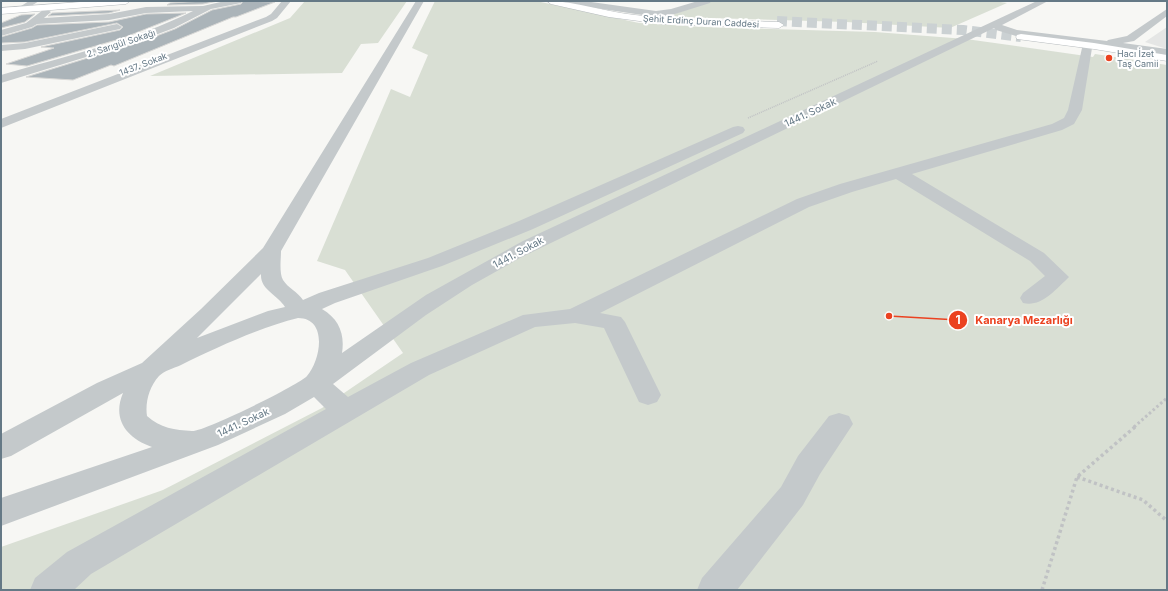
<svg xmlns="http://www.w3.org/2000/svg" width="1168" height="591" viewBox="0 0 1168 591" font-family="Inter,sans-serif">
	<rect width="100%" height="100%" fill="#f7f7f4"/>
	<path fill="#e5e6e5" d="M1167,27V49L1145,42Z"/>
	<g fill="#d9dfd4">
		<path d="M305,1H407L378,43L361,44L342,73L150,76L290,18Z"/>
		<path d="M435,1H536L639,23L703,27L875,32L966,39L1093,57L1095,54L1167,65V590H1V547L163,490L322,408L403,353L345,270L317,261L391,89L410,97L428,55L412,48Z"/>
		<path d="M712,1H994L1007,3L950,28L846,22L675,17L674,14Z"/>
	</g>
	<g fill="#abb4b9" stroke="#d8d8d6">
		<path d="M204,1H218L203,4L167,5L170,3Z"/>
		<path d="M243,1L275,2L236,17H233L114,66L111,65L73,80L26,77L143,41L175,29L212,10L241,4Z"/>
		<path d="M120,10L109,13L48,16L52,13Z"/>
		<path d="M186,13L123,38L27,66L6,64L54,48L41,47L120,30L123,27L117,23L25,42L1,43V37L32,28L37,25L109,22L146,14Z"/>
		<path d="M35,14L25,22L1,28V23L21,15Z"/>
	</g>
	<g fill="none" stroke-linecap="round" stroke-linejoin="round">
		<path stroke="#cbd1d3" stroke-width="10" stroke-dasharray="10 5" stroke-linecap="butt" d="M777,21L963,30L1021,37"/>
		<defs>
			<g id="major">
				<path d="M94,1H130L126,4L1,14V8Z"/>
				<path d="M547,1C576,1 605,12 635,15C683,21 731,20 779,22L784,25L779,28L662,24L609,17L551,4Z"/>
				<path d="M1021,34L1094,43L1167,55V61L1094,49L1017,39L1016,37L1017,35Z"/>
			</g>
		</defs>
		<use href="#major" stroke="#b7bcbf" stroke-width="1"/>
		<path stroke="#c0c2c4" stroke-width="1.5" stroke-dasharray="1 1" stroke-linecap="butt" d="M748,118L878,61"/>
		<path stroke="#c0c2c4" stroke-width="3" stroke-dasharray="2.5 2.5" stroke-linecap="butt" d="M1134,427L1167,398"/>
		<g stroke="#c0c2c4" stroke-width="3.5" stroke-dasharray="3 3" stroke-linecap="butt">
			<path d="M1077,477L1143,500L1167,521"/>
			<path d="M1042,590L1077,477L1136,426"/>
		</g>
		<g fill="#c4c9cb" fill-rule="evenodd">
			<path d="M29,1H39L25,10H19L18,8Z"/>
			<path d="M225,1H242L241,3L211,9L174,28L142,40L1,83V75C66,56 133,41 193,11L146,13L109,20L37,24L32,27L1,36V30L26,23L43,10L46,9L51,12L44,18L109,14L146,7L203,6Z"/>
			<path d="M282,1H291L277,18L272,21L1,128V119L266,17L271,14Z"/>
			<path d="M416,1H424L281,251C281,259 279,273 283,280C288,288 298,292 303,300L319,293L428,258L519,221L733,127L738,126L743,127L745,130L743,133L533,229L442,266L335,303L322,309C339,319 345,334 342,353L426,295L523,241L1037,1H1048L1002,25L1017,30L1107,41L1108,40L1127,36L1167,9V16L1134,41L1123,43L1167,49V55L1089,45L1092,48L1082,110L1074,124L1062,130L912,174L1044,253L1069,277L1065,281C1053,292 1041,307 1023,303L1020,298L1023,293L1045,276L1030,261L896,179L852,192L809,207L600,313L621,317L625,322L661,395L657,402L648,405L639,402L604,328L575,323L535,327L429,375L91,574L74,590H30L35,578L67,552L326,409L314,397L285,414L218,445L1,526V498L152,447C126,438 112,419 123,393L11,456L1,459V434L97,383L142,363L201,309L263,248ZM994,28L996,30L1016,36L1086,45L1082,48L1068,110L1064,118L1052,124L840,184L797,199L570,309L523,315L411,363L348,397L333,384L426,315L472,285L520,258ZM261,274C260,290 278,295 285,307L268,311L197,338ZM298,318C328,318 321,360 307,376C299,385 203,432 192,431C175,430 160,428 147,416C145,403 149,387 159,376C164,371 174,368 181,365C215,348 261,327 298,318Z"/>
			<path d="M564,1H584L656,11L671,9L698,1H711L710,3L675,14L656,17L568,4Z"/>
			<path d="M117,24L122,27L120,29L25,49L1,51V45L25,43Z"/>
			<path d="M839,413L849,416L853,424L820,474L803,505L737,590H697L702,578L781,487L798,456L829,416Z"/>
		</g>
		<use href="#major" fill="#fff" fill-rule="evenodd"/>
	</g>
	<circle fill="#eb4220" stroke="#fff" stroke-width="1.5" cx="1109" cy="58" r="4"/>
	<g text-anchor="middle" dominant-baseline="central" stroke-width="4" stroke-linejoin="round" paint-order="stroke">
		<g font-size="9" fill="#657986" stroke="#fff">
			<text transform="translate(701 21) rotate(3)">Şehit Erdinç Duran Caddesi</text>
			<text transform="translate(121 43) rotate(-18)">2. Sarıgül Sokağı</text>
			<text transform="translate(143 64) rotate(-21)">1437. Sokak</text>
		</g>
		<g font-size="9" fill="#657986" stroke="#fff" text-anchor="start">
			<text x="1117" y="53">Hacı İzet<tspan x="1117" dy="10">Taş Camii</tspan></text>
		</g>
		<g font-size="10" fill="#657986" stroke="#fff">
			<text transform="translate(810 112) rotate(-25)">1441. Sokak</text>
			<text transform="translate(518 252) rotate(-28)">1441. Sokak</text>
			<text transform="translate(243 422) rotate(-25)">1441. Sokak</text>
		</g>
	</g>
	<path fill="none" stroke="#eb4220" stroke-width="1.5" d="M889 316L958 320"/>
	<g fill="#eb4220" stroke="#fff" stroke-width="1.5">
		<circle cx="889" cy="316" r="4"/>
		<circle cx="958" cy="320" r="10"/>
	</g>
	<g font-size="12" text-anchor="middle" font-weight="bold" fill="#fff">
		<text x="958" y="324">1</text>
	</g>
	<g font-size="11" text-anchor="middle" font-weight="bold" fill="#eb4220" stroke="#fff" stroke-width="4" stroke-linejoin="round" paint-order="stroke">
		<text x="1024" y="324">Kanarya Mezarlığı</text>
	</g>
	<rect width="1168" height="591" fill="none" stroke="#657986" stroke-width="4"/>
</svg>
